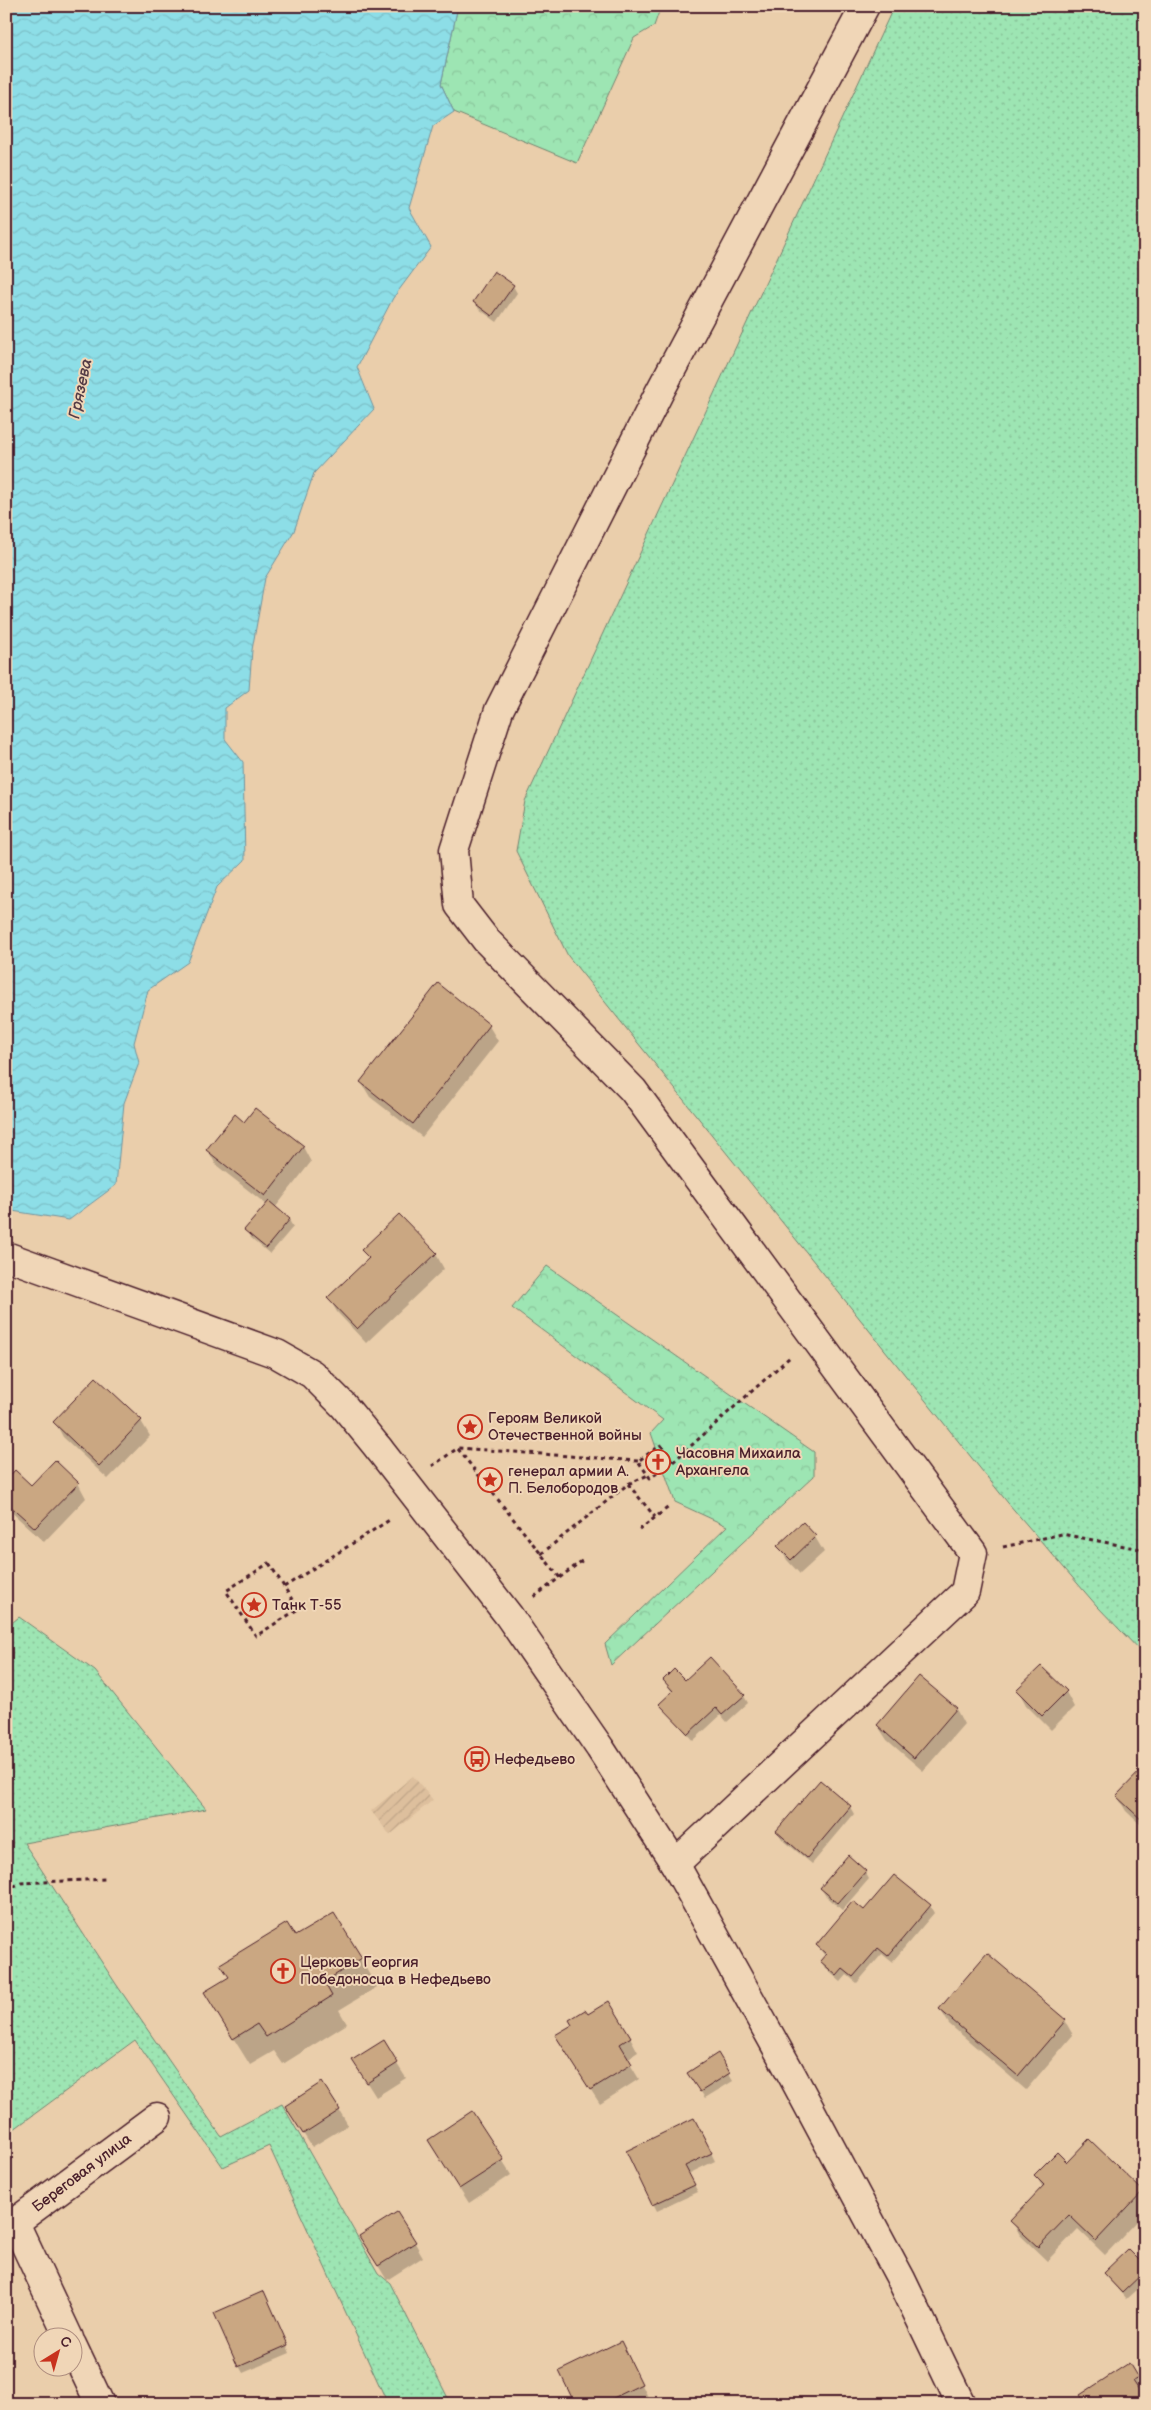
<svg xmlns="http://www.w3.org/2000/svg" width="1151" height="2410" viewBox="0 0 1151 2410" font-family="'Balsamiq Sans',sans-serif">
	<defs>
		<pattern id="industrial-furrows" width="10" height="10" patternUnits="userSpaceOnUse" patternTransform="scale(1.25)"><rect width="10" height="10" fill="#ddbf9d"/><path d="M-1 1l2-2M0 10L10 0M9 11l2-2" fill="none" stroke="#bfa487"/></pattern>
		<pattern id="grass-dots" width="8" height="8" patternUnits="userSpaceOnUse" patternTransform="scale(1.25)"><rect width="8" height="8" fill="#9de5b3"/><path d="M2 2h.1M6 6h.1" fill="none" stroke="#89c49a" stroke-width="1.8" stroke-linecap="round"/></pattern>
		<pattern id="forest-crowns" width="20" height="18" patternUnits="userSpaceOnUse" patternTransform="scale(1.25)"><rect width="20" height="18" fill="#9de5b3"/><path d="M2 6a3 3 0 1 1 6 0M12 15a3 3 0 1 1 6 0" fill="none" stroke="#89c49a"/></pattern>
		<pattern id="water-waves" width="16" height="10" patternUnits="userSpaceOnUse" patternTransform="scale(1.25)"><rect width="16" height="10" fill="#8ddee7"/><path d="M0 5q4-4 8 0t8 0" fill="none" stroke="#7bbec6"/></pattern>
	</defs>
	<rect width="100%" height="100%" fill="#eaceab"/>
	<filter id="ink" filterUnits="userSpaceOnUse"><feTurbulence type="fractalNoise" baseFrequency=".02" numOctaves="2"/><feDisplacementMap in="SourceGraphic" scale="10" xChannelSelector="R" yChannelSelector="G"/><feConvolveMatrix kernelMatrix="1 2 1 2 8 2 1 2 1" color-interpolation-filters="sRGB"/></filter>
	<g filter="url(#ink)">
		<path fill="url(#industrial-furrows)" d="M413,1776L433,1800L390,1835L371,1811Z"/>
		<g fill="url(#grass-dots)" stroke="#74826f">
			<path d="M894,6H1145V1656L1097,1606L1008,1503L568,956L516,851L525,801Z"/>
			<path d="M19,1617L95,1671L206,1809L24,1843L116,1984L221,2136L282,2104L378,2273L390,2283L451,2404H388L269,2146L223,2167L135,2040L6,2135V1628Z"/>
		</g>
		<g fill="url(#forest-crowns)" stroke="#74826f">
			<path d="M458,6H661L654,26L634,38L577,163L454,112L441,84Z"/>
			<path d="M547,1266L814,1452V1476L611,1665L605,1644L727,1526L675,1502L651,1433L663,1420L512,1308Z"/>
		</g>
		<path fill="url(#water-waves)" stroke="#72929c" d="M6,6H458L441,84L454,112L433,126L409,208L431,247L393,298L357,367L374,409L314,473L294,531L265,578L252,650L249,690L225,708V739L243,762L245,860L217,887L188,962L148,990L134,1043L139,1063L124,1103L116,1185L69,1220L6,1210Z"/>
		<g fill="#0003">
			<path d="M513,286L517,293L497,322L479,309L475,302Z"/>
			<path d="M438,985L489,1026L498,1041L422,1137L370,1097L361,1082Z"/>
			<path d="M245,1124L303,1147L311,1162L275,1208L289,1220L293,1227L270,1254L250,1237L246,1230L267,1205L216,1165L208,1150Z"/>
			<path d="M399,1215L436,1254L444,1269L366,1343L337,1312L329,1298L369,1260L363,1250Z"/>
			<path d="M96,1378L141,1421L150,1436L108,1479L63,1437L55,1422Z"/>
			<path d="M6,1481L31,1487L78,1483L86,1498L44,1542L6,1507Z"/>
			<path d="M803,1524L815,1537L824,1552L800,1574L787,1560L779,1546Z"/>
			<path d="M664,1681L684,1682L744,1696L748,1703L727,1722L721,1715L693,1741L661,1704L673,1693Z"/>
			<path d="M1018,1690L1066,1692L1074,1707L1051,1730L1026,1705Z"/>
			<path d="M956,1709L964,1724L923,1771L887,1740L878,1726Z"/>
			<path d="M1145,1767V1829L1126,1811L1117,1796Z"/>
			<path d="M850,1807L854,1814L812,1864L782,1839L778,1832Z"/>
			<path d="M865,1872L869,1879L842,1910L825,1895L821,1888Z"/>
			<path d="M894,1876L930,1906L934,1913L892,1962L882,1954L857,1983L847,1975L841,1982L825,1968L821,1961L825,1956L817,1945L864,1912Z"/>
			<path d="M333,1914L377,1987L339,2010L347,2024L283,2064L274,2051L250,2065L222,2020L295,1938Z"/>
			<path d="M940,2009L1065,2021L1073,2035L1026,2090L949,2024Z"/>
			<path d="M587,2016L630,2037L638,2052L627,2059L639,2079L600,2104L565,2050Z"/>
			<path d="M383,2042L406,2078L376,2097L362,2075Z"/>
			<path d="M717,2055L733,2081L705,2098L693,2080Z"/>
			<path d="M339,2110L348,2125L312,2147L295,2121Z"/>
			<path d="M472,2113L511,2175L469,2203L438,2155Z"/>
			<path d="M698,2126L715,2161L688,2174L698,2192L657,2211L627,2151Z"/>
			<path d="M1089,2141L1142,2192L1145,2197V2213L1105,2255L1078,2229L1047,2261L1020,2235L1012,2221L1043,2188L1036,2176L1067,2164Z"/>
			<path d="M415,2243L423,2257L387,2280L369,2251Z"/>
			<path d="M1145,2268V2282L1126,2299L1104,2274Z"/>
			<path d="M267,2299L290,2353L243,2373L239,2366Z"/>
			<path d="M621,2343L649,2399L639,2404H577Z"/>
			<path d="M1129,2365L1141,2385L1087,2404Z"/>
		</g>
		<g fill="#caa782" stroke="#4a1f2b">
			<path d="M494,271L514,285L492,316L473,302Z"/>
			<path d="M438,983L490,1025L413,1124L360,1082Z"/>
			<path d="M255,1108L304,1146L265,1196L206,1150L235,1114L244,1122Z"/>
			<path d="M269,1201L290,1219L266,1248L244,1230Z"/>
			<path d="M399,1214L437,1253L357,1329L327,1298L369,1258L361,1250Z"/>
			<path d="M96,1377L142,1420L99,1466L53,1422Z"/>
			<path d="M55,1460L79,1483L35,1528L6,1502V1480L15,1470L31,1485Z"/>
			<path d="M803,1522L816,1536L791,1560L777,1546Z"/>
			<path d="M710,1657L745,1695L722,1715L716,1708L688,1734L659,1704L673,1691L663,1680L674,1669L685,1680Z"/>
			<path d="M1041,1666L1067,1691L1042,1716L1016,1690Z"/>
			<path d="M919,1676L957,1708L914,1758L877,1725Z"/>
			<path d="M1145,1766V1821L1144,1822L1116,1796Z"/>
			<path d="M820,1780L851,1806L807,1858L776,1831Z"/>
			<path d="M848,1855L866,1871L838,1903L820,1888Z"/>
			<path d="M894,1875L931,1905L888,1956L878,1948L853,1977L843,1969L837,1976L820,1961L826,1954L816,1945L853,1901L864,1910Z"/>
			<path d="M334,1913L362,1958L324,1982L332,1996L266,2037L257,2024L233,2039L204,1992L229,1977L220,1964L287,1923L295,1936Z"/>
			<path d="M987,1953L1066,2020L1018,2076L939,2009Z"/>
			<path d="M609,2001L631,2037L620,2044L632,2064L590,2090L555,2035L572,2025L569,2020L585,2010L588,2014Z"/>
			<path d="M384,2040L398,2063L367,2083L352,2060Z"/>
			<path d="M718,2053L730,2073L700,2092L687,2073Z"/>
			<path d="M322,2082L340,2110L303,2134L285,2106Z"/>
			<path d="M472,2111L504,2160L459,2189L428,2140Z"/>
			<path d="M694,2118L712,2153L685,2166L695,2185L652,2205L626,2151Z"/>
			<path d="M1089,2139L1143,2191L1096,2241L1069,2215L1038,2247L1010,2221L1044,2185L1034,2175L1057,2152L1067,2162Z"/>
			<path d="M397,2212L416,2242L378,2266L359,2236Z"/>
			<path d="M1128,2249L1145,2266V2271L1122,2293L1103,2273Z"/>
			<path d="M264,2291L288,2345L238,2367L214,2313Z"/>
			<path d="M621,2341L642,2384L601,2404H575L559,2371Z"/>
			<path d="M1129,2363L1138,2378L1133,2381L1145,2399V2404H1086L1080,2395Z"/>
		</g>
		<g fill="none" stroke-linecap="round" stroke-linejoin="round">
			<defs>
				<g id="minor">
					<path d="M6,1256L277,1354L312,1374L343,1405L379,1449"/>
					<path d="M675,1864L965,1592L973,1553L633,1090L486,940L459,905L454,850L499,710L659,393L865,6"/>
					<path d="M15,2223L69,2338"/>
					<path d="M6,2229L157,2117"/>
					<path d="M72,2345L100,2404"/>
				</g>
				<path id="tertiary" d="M379,1449L509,1616L600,1748L675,1864L793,2077L901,2279L961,2404"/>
			</defs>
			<use href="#minor" stroke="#4a1f2b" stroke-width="31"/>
			<use href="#tertiary" stroke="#4a1f2b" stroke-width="31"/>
			<g stroke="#4a1f2b" stroke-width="3" stroke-dasharray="4 4" stroke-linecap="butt">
				<path d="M661,1445L673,1462L650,1478L638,1461Z"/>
				<path d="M458,1449L560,1578"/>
				<path d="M673,1462L790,1357"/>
				<path d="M432,1466L458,1448L638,1461"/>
				<path d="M628,1484L655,1517"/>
				<path d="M639,1530L670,1506"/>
				<path d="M1003,1547L1062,1534L1145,1550"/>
				<path d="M541,1554L628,1484L648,1475"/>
				<path d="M269,1563L298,1609L256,1636L226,1591Z"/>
				<path d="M284,1587L391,1519"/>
				<path d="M534,1597L583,1560"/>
				<path d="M6,1890L21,1883L107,1879"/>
			</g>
			<use href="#minor" stroke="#f0d6b7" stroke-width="28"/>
			<use href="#tertiary" stroke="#f0d6b7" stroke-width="28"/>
		</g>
	</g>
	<defs>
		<symbol id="sight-ring" viewBox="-11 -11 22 22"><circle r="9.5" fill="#f0d6b7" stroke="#c8321e" stroke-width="1.5"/><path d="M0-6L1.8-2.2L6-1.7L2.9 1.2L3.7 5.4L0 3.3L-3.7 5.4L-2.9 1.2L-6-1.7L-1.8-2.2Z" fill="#c8321e"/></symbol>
		<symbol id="church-ring" viewBox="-11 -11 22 22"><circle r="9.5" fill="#f0d6b7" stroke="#c8321e" stroke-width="1.5"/><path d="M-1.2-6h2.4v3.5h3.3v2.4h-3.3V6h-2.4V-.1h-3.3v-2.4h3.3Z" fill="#c8321e"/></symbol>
		<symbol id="bus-ring" viewBox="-11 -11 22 22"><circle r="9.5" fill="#f0d6b7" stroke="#c8321e" stroke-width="1.5"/><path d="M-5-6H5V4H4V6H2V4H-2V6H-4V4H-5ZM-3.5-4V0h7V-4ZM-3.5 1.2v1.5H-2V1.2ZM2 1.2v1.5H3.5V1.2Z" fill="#c8321e"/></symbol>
	</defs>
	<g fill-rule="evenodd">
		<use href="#sight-ring" x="456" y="1413" width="28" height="28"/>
		<use href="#church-ring" x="644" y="1448" width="28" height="28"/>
		<use href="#sight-ring" x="476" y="1466" width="28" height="28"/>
		<use href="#sight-ring" x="240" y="1591" width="28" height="28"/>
		<use href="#bus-ring" x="463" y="1745" width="28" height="28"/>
		<use href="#church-ring" x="269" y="1957" width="28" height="28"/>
	</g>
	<g text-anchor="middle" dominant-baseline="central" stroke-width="4" stroke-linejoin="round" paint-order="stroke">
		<g font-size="15" fill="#4a1f2b" stroke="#f0d6b7" text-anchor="start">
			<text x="488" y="1418">Героям Великой<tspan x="488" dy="17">Отечественной войны</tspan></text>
			<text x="676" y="1453">Часовня Михаила<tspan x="676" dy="17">Архангела</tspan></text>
			<text x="508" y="1471">генерал армии А.<tspan x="508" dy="17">П. Белобородов</tspan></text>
			<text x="272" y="1605">Танк Т-55</text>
			<text x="494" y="1759">Нефедьево</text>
			<text x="300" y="1962">Церковь Георгия<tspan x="300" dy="17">Победоносца в Нефедьево</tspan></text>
		</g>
		<g font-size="15" fill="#4a1f2b" stroke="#f0d6b7">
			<text transform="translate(82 2173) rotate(-37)">Береговая улица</text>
		</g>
		<g font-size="16" font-style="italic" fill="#543c47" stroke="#f0d6b7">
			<text transform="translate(81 389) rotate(-78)">Грязева</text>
		</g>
	</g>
	<rect width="1151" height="2410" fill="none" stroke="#f0d6b7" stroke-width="25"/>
	<rect x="12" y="12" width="1126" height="2385" fill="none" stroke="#4a1f2b" stroke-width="2" filter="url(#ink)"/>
	<g transform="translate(58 2352) rotate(37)"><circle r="24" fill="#f0d6b7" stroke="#ae8d7f"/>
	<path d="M0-4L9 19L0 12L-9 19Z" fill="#c8321e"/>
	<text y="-8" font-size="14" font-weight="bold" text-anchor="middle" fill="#4a1f2b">С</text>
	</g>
</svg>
